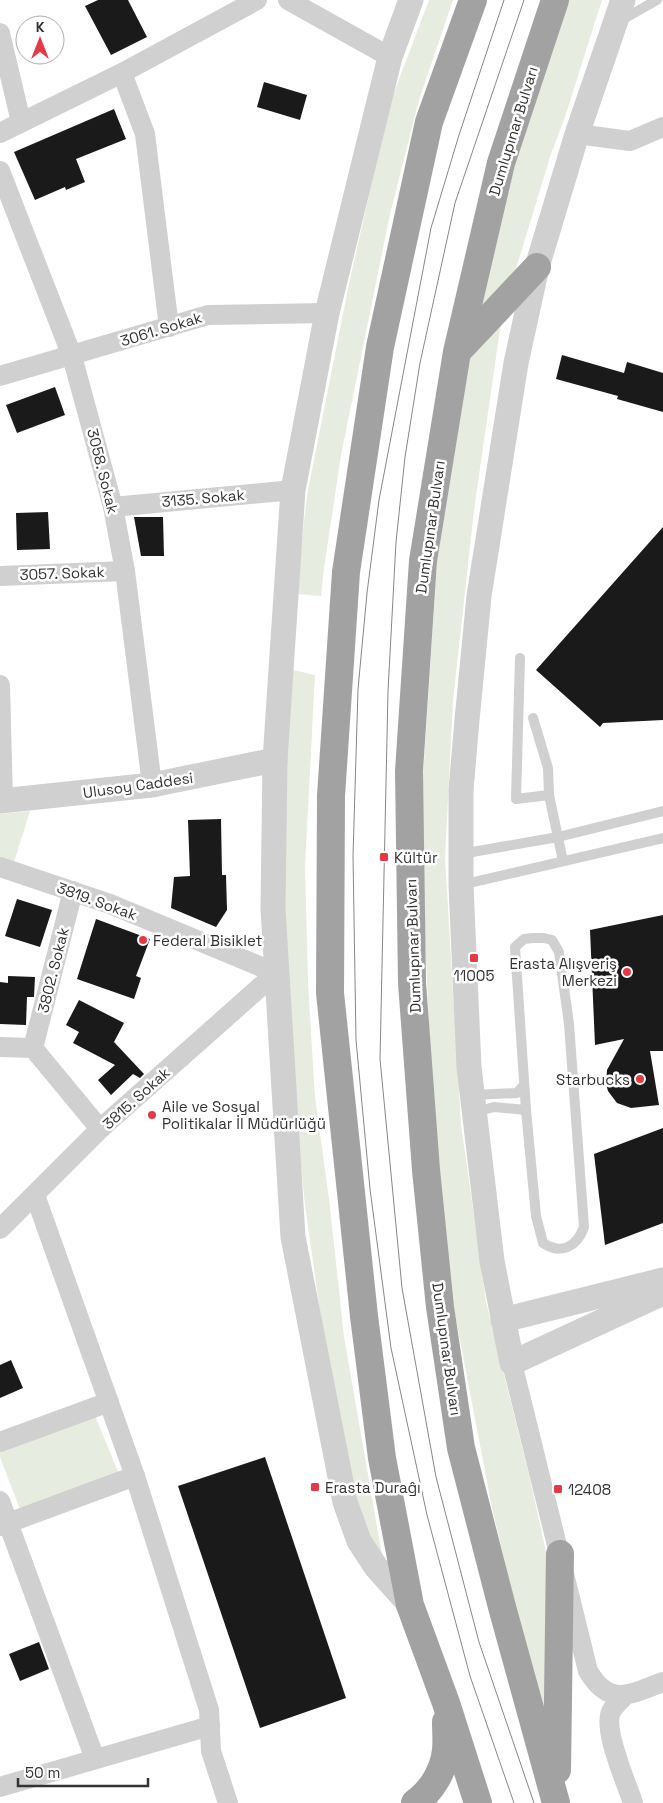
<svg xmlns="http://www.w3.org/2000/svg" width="663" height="1803" viewBox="0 0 663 1803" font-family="'Space Grotesk',sans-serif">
	<rect width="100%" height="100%" fill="#fff"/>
	<g fill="#e6ecdf">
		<path d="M429,0H453L419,100L390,214L341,455L324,568L321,596L296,594L307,495L349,284L389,106Z"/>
		<path d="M566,0H602L565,117L551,154L515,272L472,326L523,131Z"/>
		<path d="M501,322L474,510L453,701L445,858L461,1124L486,1302L530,1479L546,1552L554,1620L551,1726L536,1690L492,1508L447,1272L432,1095L424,915L422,793L437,563L469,360Z"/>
		<path d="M289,669L315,675L305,866L308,984L315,1097L329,1199L344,1337L382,1555L360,1521L332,1396L305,1205L284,997L283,830Z"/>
		<path d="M30,811L14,862L0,857V814Z"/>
		<path d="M95,1416L119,1474L21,1512L0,1457V1450Z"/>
	</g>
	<g fill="#1a1a1a">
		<path d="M98,0H128L147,37L111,55L85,6Z"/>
		<path d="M264,82L307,95L300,120L257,107Z"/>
		<path d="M114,109L126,139L76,159L85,182L66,190L65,187L35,200L14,152Z"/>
		<path d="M562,355L624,373L627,362L663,373V412L617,399L618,396L556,379Z"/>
		<path d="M55,387L65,415L17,433L6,405Z"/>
		<path d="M48,512L50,549L17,550L16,513Z"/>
		<path d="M134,517H163L164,556H141Z"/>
		<path d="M663,527V720L603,723L600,727L536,670Z"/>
		<path d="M221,819L222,875H226L227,910L216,927L171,908L174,877L190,876L188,820Z"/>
		<path d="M17,899L52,910L40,947L5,936Z"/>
		<path d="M663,915V1051H650L659,1105L631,1108L617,1103L608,1091L606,1084L607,1070L624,1039L595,1045L590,930Z"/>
		<path d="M96,919L150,939L136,976L141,978L134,999L77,979Z"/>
		<path d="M8,976L35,977L34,997H27L26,1025L0,1024V982L8,983Z"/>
		<path d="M79,1000L124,1023L114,1042L144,1074L140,1078L133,1074L111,1095L98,1080L115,1065L73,1043L79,1032L66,1025Z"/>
		<path d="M663,1128V1223L605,1245L594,1154Z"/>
		<path d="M11,1360L23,1388L0,1398V1365Z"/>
		<path d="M265,1457L346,1698L260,1728L178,1486Z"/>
		<path d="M39,1642L49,1669L20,1681L9,1654Z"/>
	</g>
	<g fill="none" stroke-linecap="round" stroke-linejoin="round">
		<g stroke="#d0d0d0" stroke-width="10">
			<path d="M620,21L657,0"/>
			<path d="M520,658L516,799L549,795L563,861"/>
			<path d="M533,718L548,768L549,795"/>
			<path d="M461,854L558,837L663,811"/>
			<path d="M461,885L663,838"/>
			<path d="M533,938H544L552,940L559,952L569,1024L584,1227C577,1247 561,1255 543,1243L536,1216L526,1110L515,947L524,939Z"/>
			<path d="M473,1095L517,1093L523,1086"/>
			<path d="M477,1116L479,1111L494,1107L526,1110"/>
		</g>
		<g stroke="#d0d0d0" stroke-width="20">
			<path d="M288,0L390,57"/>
			<path d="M0,33L21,122"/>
			<path d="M122,73L145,134L169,327"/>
			<path d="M0,133L122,73L257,0"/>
			<path d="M577,134L630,141L663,127"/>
			<path d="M0,171L72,356L113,507L125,571L152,785"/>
			<path d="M0,376L208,315L327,313"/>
			<path d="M113,507L293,490"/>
			<path d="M0,576L125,571"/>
			<path d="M0,685L3,801"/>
			<path d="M0,867L110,904L276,973L100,1129L0,1229"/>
			<path d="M0,1047L33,1048L100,1129"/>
			<path d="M33,1048L73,891"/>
			<path d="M35,1195L135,1476L209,1710L211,1751L228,1803"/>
			<path d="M512,1363L588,1671C610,1708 630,1694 663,1682"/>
			<path d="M0,1442L109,1402"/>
			<path d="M0,1501L95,1759"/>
			<path d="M0,1526L135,1476"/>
			<path d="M625,1695C621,1700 615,1705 612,1710C601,1727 627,1784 633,1803"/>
			<path d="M0,1787L210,1726"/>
		</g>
		<g stroke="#d0d0d0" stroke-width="25">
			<path d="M623,0L577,134L537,267L516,363L479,596L467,720L461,790V885L469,1067L492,1261L512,1363L663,1293"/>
			<path d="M0,801L152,785L275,760"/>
			<path d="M503,1320L663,1280"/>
			<path d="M410,1605L376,1567L359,1541L345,1502L293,1237L273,909L275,760L293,490L327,313L390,57L411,0"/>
		</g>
		<g stroke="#a2a2a2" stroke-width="28">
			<path d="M473,0L429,122L380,347L346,572L331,796L330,993L364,1316L382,1458L410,1605L446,1703L478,1803"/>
			<path d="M555,0L501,163L457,352L423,561L409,771L412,983L426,1170L440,1307L461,1448L502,1607L556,1803"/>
			<path d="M458,351L537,267"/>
			<path d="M557,1770L560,1554"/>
			<path d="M415,1803C432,1791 444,1770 446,1750C447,1741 446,1731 446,1722"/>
		</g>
		<g stroke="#888" stroke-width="1">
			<path d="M504,0L459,135L431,228L379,500L367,593L358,689L353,856L356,1040L370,1189L391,1348L427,1515L470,1676L514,1803"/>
			<path d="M524,0L455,203L420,363L405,457L396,542L388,691L380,1059L402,1288L436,1477L479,1642L534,1803"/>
		</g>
	</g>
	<g fill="#e63946" stroke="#fff" stroke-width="2">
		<rect x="379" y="852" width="10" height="10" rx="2.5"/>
		<circle cx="143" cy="940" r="5"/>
		<rect x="469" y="953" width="10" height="10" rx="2.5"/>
		<circle cx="627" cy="972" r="5"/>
		<circle cx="640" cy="1079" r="5"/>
		<circle cx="152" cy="1115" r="5"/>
		<rect x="310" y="1482" width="10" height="10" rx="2.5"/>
		<rect x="553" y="1484" width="10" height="10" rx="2.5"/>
	</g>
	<g text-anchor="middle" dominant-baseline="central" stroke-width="5" stroke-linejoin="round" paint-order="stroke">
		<g font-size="15" fill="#333" stroke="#fff">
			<text transform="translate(513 131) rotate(-73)">Dumlupınar Bulvarı</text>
			<text transform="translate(161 329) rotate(-17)">3061. Sokak</text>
			<text transform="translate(103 471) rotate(76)">3058. Sokak</text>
			<text transform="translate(203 498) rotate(-5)">3135. Sokak</text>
			<text transform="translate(430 527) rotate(-82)">Dumlupınar Bulvarı</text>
			<text transform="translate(62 573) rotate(-2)">3057. Sokak</text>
			<text transform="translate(138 785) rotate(-8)">Ulusoy Caddesi</text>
			<text transform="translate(97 901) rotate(20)">3819. Sokak</text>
			<text transform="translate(413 946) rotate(-92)">Dumlupınar Bulvarı</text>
			<text transform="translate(53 970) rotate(-76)">3802. Sokak</text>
			<text transform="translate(136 1098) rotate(-42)">3815. Sokak</text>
			<text transform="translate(447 1349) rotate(82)">Dumlupınar Bulvarı</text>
		</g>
		<g font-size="15" fill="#333" stroke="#fff" text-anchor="start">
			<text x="394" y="857">Kültür</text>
			<text x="153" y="940">Federal Bisiklet</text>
			<text x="617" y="963" text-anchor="end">Erasta Alışveriş<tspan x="617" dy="17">Merkezi</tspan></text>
			<text x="474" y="975" text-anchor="middle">11005</text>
			<text x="630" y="1079" text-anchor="end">Starbucks</text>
			<text x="162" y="1106">Aile ve Sosyal<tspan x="162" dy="17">Politikalar İl Müdürlüğü</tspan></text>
			<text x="325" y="1487">Erasta Duraĝı</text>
			<text x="568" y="1489">12408</text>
		</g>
	</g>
	<g transform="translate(40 40)"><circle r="24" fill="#ffffff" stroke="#adadad"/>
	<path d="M0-4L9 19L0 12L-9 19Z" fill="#e63946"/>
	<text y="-8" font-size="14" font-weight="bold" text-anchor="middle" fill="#333333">K</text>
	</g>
	<path d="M18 1778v8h130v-8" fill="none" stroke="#333333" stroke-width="2.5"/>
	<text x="25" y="1778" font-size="15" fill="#333333" stroke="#ffffff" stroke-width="4" paint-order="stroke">50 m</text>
</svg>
